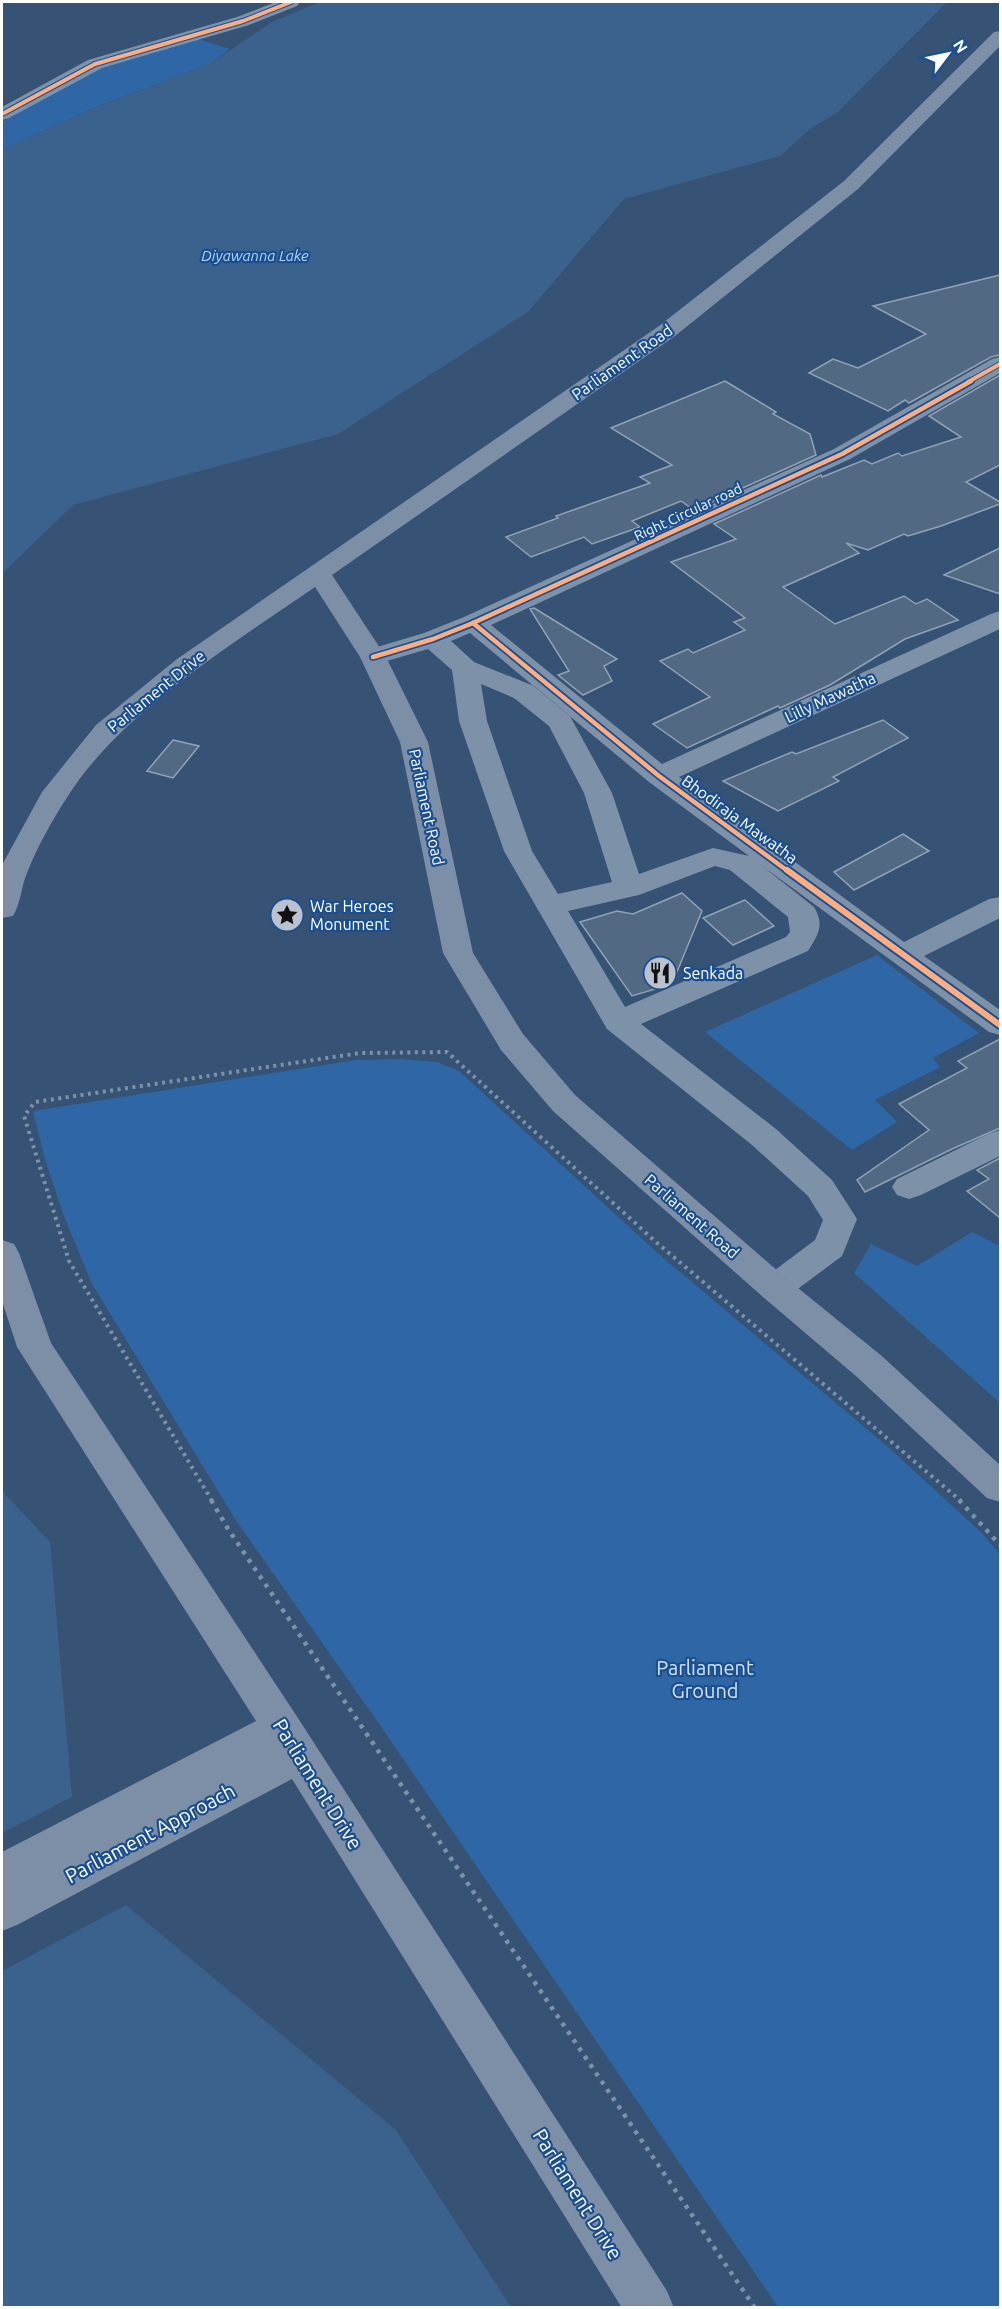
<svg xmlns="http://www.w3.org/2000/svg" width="1002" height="2309" viewBox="0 0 1002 2309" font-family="Ubuntu,sans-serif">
	<rect width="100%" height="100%" fill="#365274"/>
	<g fill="#2f66a5">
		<path d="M198,39L230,49L210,64L94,108L2,150V122L80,76L125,58Z"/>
		<path d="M877,955L979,1033L933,1058L940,1067L875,1100L897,1122L852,1150L705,1032Z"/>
		<path d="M401,1059L437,1062L459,1071L661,1256L887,1446L982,1533L1000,1554V2307H778L384,1731L235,1519L92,1284L63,1214L44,1156L33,1111L356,1060Z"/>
		<path d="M972,1232L1000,1246V1403L854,1273L871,1244L917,1266Z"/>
	</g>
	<g fill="#3b618d">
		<path d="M320,2H947L838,112L810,129L780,156L624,199L528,312L338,434L73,505L2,574V150L94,108L210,64L272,22Z"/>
		<path d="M2,1491L50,1542L72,1797L2,1833Z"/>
		<path d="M126,1905L396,2130L511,2307H2V1971Z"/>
	</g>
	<g fill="#526984" stroke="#92a2b6" stroke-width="1.5">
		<path d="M1000,275V355L991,357L909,403L905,400L888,411L809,373L833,359L858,368L926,334L873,306Z"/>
		<path d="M1000,375V465L966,482L1000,502V504L941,526L908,536L904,534L868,550L846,543L859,553L783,587L835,624L904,596L916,604L927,599L958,620L905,639L830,685L780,708L778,706L687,748L653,724L710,697L660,661L688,649L693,653L745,630L734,622L745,618L671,562L736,539L714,524L821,475L822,477L864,460L872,464L898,453L902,456L961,437L929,416Z"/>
		<path d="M725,381L776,412L773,414L810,434L816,455L694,510L681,501L632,521L640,527L592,544L584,537L531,557L506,537L558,518L556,516L650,483L640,477L672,465L611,428Z"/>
		<path d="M1000,548V594L944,575Z"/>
		<path d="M534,608L617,659L604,666L612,681L583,695L558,675L569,671L530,609Z"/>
		<path d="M883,720L908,738L833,777L839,781L778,811L723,781L792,752L796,754Z"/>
		<path d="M173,740L199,746L173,778L147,771Z"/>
		<path d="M903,834L929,851L854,890L834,872Z"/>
		<path d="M682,893L702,911L672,984L632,996L580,922L617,911L633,914Z"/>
		<path d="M745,900L774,926L733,945L703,918Z"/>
		<path d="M1000,1039V1128L952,1149L865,1192L857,1180L929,1130L899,1104L967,1068L958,1061Z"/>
		<path d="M1000,1158V1218L967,1191L989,1179L977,1170Z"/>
	</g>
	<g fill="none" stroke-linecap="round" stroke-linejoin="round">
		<path stroke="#7d92a8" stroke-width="4" stroke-dasharray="3 4.5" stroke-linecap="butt" d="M212,1501L69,1261L24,1116L35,1102L360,1053L447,1052L656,1242L961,1501"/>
		<g stroke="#7d92a8" stroke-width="4.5" stroke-dasharray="4 6" stroke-linecap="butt">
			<path d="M211,1500L228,1529L755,2308"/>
			<path d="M959,1500L1000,1545"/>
		</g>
		<g fill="#7d92a8" fill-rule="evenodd">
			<path d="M276,2H300L297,6L249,25L102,68L9,118L2,120V107L88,60L237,17Z"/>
			<path d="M1000,357V373L850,459L491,625L662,764L991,614L1000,611V629L679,777L904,942L989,899L1000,897V918L924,956L1000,1010V1035L989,1032L761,865L814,907C825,925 818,935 808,951L641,1024L776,1129L832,1180L857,1219L842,1256L787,1297L775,1301L763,1297L758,1288L763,1279L815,1240L823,1220L808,1196L752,1145L607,1029L504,851L459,721L452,670L428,649L373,665L364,663L360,657L364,651L424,633L464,617L834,449L992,359ZM470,633L649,782L749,856L713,848L639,874L612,793L570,716L534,686L474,662L451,641ZM481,684L514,698L549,726L584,793L612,882L558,894L532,851L487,721ZM715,866L730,870L788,917L790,932L786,937L625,1007L568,911L639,895Z"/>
			<path d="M1000,1130V1156L921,1195L909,1199L897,1195L892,1187L897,1179L988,1134Z"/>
		</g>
		<g fill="#7d8ea7" fill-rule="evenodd">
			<path d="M1000,31V46L858,189L675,336L332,575L386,657L428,742L473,953L523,1034L575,1095L787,1279L883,1357L1000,1465V1502L987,1498L857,1377L763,1297L553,1111L501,1050L443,953L400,742L360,657L315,587C234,643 121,712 68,796C53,819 37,847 27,873C21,887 21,903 13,916L2,918V865L42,792L96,725L177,659L659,326L844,181L994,32Z"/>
			<path d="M2,1240L14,1244L19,1253L51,1343L296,1715L667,2291L674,2308H622L292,1779L17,1925L2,1931V1852L256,1721L17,1347L2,1301Z"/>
		</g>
		<defs>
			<g id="cycleway-far2">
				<path d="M2,114L95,64L243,21L291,2"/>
				<path d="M968,382L1000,364"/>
			</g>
			<g id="cycleway-far1">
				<path d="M473,623L659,776L789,872"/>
				<path d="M373,657L433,639L473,623L842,454L971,381"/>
			</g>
			<path id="cycleway" d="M787,870L1000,1025"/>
		</defs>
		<use href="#cycleway-far2" stroke="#1b4f8f" stroke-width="6"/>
		<use href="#cycleway-far1" stroke="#1b4f8f" stroke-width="8"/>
		<use href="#cycleway" stroke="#1b4f8f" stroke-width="10"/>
		<use href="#cycleway-far2" stroke="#ffac80" stroke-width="4"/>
		<use href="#cycleway-far1" stroke="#ffac80" stroke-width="4.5"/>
		<use href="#cycleway" stroke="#ffac80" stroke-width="6"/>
	</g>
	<defs>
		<symbol id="sight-disc" viewBox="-11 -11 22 22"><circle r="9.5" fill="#b9c2ce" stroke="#1b4f8f"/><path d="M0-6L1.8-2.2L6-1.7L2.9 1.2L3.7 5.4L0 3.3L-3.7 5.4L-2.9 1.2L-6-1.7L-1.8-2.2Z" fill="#111"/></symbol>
		<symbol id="restaurant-disc" viewBox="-11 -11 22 22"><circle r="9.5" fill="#b9c2ce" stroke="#1b4f8f"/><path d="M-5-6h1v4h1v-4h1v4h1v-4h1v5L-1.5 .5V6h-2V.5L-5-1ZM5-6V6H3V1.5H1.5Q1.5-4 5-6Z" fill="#111"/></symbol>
	</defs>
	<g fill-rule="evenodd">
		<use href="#sight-disc" x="268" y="896" width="38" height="38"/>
		<use href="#restaurant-disc" x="641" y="954" width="38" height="38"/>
	</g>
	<g text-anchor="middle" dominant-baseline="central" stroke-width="4.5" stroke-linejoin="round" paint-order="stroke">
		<g font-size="14" fill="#fff" stroke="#1b4f8f">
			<text transform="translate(688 512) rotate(-25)">Right Circular road</text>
		</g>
		<g font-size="15" font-style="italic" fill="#b5d3f5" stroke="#1b4f8f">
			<text x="255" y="255">Diyawanna Lake</text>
		</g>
		<g font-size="16" fill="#fff" stroke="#1b4f8f">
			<text transform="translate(622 362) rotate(-35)">Parliament Road</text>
			<text transform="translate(156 691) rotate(-39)">Parliament Drive</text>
			<text transform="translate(830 697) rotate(-25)">Lilly Mawatha</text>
			<text transform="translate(427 807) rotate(78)">Parliament Road</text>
			<text transform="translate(740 819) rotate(36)">Bhodiraja Mawatha</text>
			<text transform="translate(692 1216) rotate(41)">Parliament Road</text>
		</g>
		<g font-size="16" fill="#fff" stroke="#1b4f8f" text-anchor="start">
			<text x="310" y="906">War Heroes<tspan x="310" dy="18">Monument</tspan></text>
			<text x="683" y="973">Senkada</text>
		</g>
		<g font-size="20" fill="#cfe3fa" stroke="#1b4f8f">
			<text x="705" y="1667">Parliament<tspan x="705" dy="23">Ground</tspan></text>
		</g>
		<g font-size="20" fill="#fff" stroke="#1b4f8f">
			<text transform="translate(318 1784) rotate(58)">Parliament Drive</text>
			<text transform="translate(150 1833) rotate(-28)">Parliament Approach</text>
			<text transform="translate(578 2194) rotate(58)">Parliament Drive</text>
		</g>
	</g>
	<rect width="1002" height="2309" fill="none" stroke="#ffffff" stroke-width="6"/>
	<g transform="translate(948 54) rotate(58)" stroke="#1b4f8f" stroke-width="4.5" paint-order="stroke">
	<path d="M0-4.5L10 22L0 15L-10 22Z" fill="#ffffff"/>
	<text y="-9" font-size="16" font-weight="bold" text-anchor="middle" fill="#ffffff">N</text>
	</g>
</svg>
